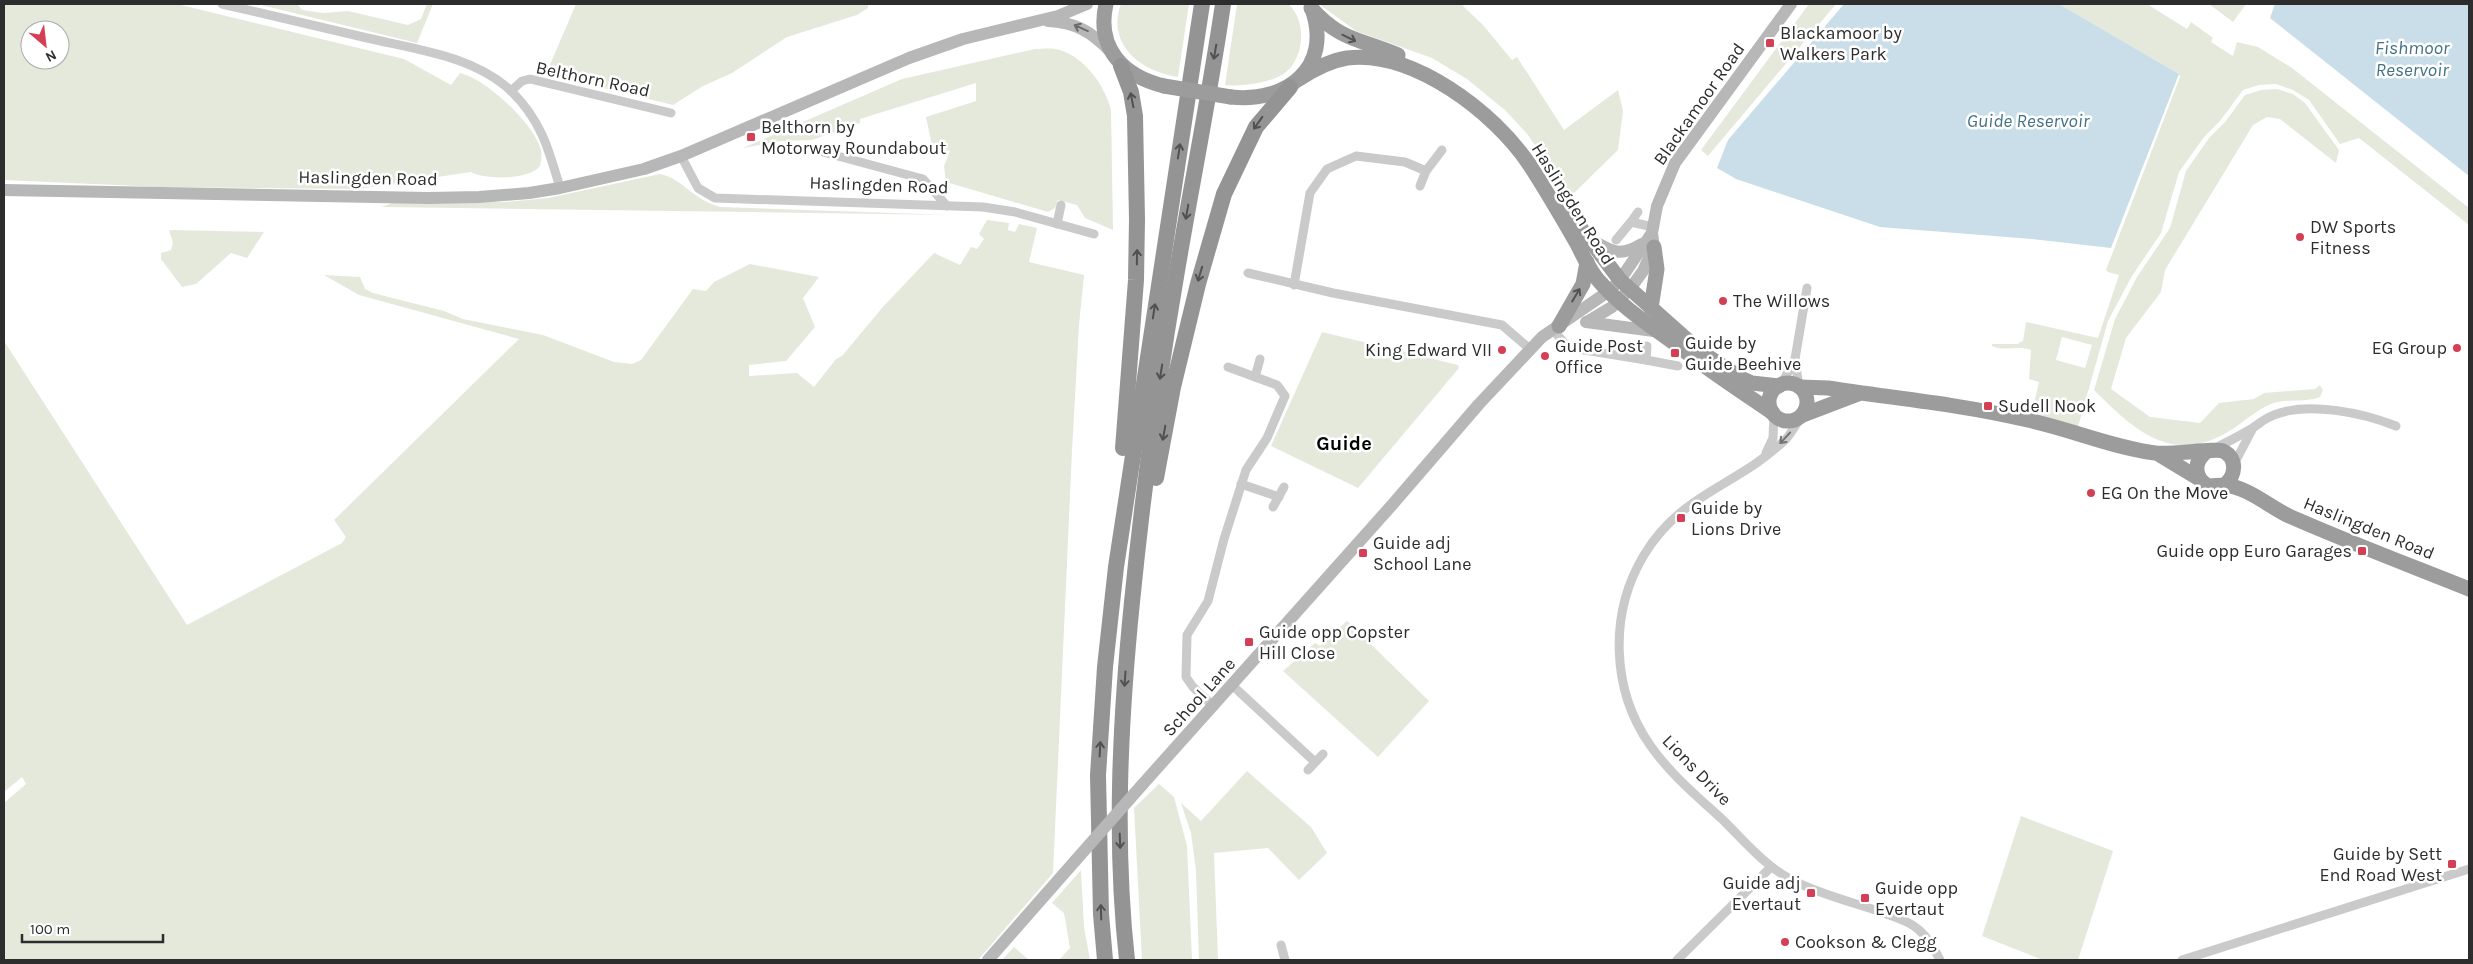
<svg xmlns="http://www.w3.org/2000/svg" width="2473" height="964" viewBox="0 0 2473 964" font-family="Karla,sans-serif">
	<rect width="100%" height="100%" fill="#fff"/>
	<g fill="#e4e9dc" fill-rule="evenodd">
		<path d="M4,4H177L404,59L451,85L460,73C486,79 534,123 541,150C542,155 541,161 540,166C530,180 485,180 471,172L358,189L160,187L4,180ZM30,30H60V60H30Z"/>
		<path d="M257,4H297L302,10L323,13L348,11L408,25L421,19L427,4H433L417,43Z"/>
		<path d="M576,4H868V8L857,15L787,37L732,73L703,86L673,105L546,74Z"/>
		<path d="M1121,4H1189L1178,77C1141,72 1106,44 1121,4Z"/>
		<path d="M1237,4H1288C1307,20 1305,57 1285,73C1271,83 1241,87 1225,85Z"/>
		<path d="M1319,4H1464L1463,6L1483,25L1512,60L1517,57L1564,130L1618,90L1623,111L1618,150L1570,197L1528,135L1506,111L1467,79L1432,58L1356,31Z"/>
		<path d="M1809,4H1836L1708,156L1701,150Z"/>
		<path d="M2059,4H2147L2187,29L2191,22L2213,38L2211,42L2233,56L2237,42L2258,47L2292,68L2469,208V225L2359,138L2340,144L2309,100L2293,90L2276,84L2259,85L2243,90L2220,121L2204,137L2179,172L2161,233L2132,276L2108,321L2078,427L2032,412L2039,382L2029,379L2031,350C2018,345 2004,352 1992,346V344H2017L2023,341L2026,322L2098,338L2119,275L2108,272L2106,270L2180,77L2179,74ZM2062,337L2092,345L2085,368L2056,360Z"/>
		<path d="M2209,4H2246L2233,22Z"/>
		<path d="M1035,49C1041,49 1048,48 1055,49C1082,53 1105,85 1111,110L1113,230L1085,218L1077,205L1058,200L1055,208L1048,212L946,182L944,166L950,151L932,145L926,117L976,101V83L860,119V123L812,140L781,141L743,148L902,79Z"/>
		<path d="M2277,89L2293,94L2305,103L2339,150L2336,163L2280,119L2267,117L2253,125L2165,270L2161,292L2126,338L2111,389L2150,417L2200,423L2219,403L2254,399L2264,393L2315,389L2320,385L2323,390L2320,397C2306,403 2287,398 2271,404C2254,411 2242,424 2226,433C2170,465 2132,428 2094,390L2115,319L2137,277L2170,228L2186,171L2209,138L2225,122L2245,95L2261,90Z"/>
		<path d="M660,174C682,178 694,201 721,207L951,215L382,207L392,203L504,202L548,198Z"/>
		<path d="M987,220L1009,223L1008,230L1015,232L1019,224L1037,228L1029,262L1084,275L1079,325L1072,451L1053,873L978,960H4V803L26,784L22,777L4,792V341L187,625L342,543L346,537L334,520L519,339L359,295L324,275L360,277L365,289L373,293L444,311L463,319L543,335L614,362L632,364L641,360L693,289L706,291L714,282L750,264L819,277L803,298L815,327L786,361L749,365V376L797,373L814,387L836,359L842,356L882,308L934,253L960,265L971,247L977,249L984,239L979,234Z"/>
		<path d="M169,230L264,232L247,258L231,253L196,284L182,287L161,259V253L171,250L173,243Z"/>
		<path d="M1322,332L1458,365L1459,368L1358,488L1271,446Z"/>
		<path d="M1347,621L1429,701L1378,757L1283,671L1315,643L1320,646Z"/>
		<path d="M1247,771L1311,827L1327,853L1299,880L1268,848L1214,853L1218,960H1199L1196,871L1191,833L1181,803L1201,821Z"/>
		<path d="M1159,784L1174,797L1187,846L1192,960H1142L1134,808Z"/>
		<path d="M2021,816L2113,851L2078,960H2043L1982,936Z"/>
		<path d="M1081,870L1084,927L1090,960H1059L1070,948L1064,913L1052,903Z"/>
		<path d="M1014,947L1029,960H1002Z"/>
	</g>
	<g fill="#c9dee8">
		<path d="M1844,4H2059L2179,74L2111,248L2032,239L1880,227L1736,179L1717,168L1728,140Z"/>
		<path d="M2275,4H2469V176L2270,18Z"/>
	</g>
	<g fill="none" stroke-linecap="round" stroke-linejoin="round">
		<g stroke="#cacaca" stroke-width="9">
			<path d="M222,4C269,15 316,26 363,37C412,49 473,55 511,91C541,120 549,150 560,188"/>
			<path d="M511,91L522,81L530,79L671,113"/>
			<path d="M823,152L923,179L947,206"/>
			<path d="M681,156L698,188L715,198L983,207L1015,212L1094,234"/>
			<path d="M1420,186L1426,171L1442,150"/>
			<path d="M1631,222L1638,212"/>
			<path d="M1057,224L1061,205"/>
			<path d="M1616,240L1631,222L1653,227"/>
			<path d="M1248,273L1333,293L1502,325L1530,349"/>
			<path d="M1294,285L1310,193L1327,169L1356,156L1405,162L1426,171"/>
			<path d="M1553,330L1566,345L1572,348L1646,360"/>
			<path d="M1647,346L1646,360L1678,366"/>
			<path d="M1795,359L1807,288"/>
			<path d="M1255,377L1260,359"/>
			<path d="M1781,385L1795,359L1799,387"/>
			<path d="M1802,416C1797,423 1792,432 1786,439C1738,486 1682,492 1644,555C1609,613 1611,689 1650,745C1670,774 1698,797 1724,821C1745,842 1765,866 1792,880C1819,894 1852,902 1881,912C1894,917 1910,921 1920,931C1928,938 1935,950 1940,960"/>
			<path d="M2213,449C2226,443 2239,436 2251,429C2259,424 2265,418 2274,415C2308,401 2363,413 2396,426"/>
			<path d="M1766,453L1773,438L1774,414"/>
			<path d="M2234,464L2253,428"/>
			<path d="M1241,484L1279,497"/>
			<path d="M1273,507L1284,487"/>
			<path d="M1233,686L1315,762"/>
			<path d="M1214,707L1193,687L1186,677L1187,635L1208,601L1224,539L1246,470L1267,438L1285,396L1277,385L1228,367"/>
			<path d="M1308,770L1323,754"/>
			<path d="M1281,945L1285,960"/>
			<path d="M1677,960L1771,867"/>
			<path d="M2182,960L2469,869"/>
		</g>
		<g stroke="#b7b7b7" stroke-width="12">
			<path d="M1048,21C1075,22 1092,32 1111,52"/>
			<path d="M4,190L428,198L479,197L529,193L560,188L644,169L681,156L909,58L963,39L1058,16L1087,4"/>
			<path d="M1590,239C1611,251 1619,258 1642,244"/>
			<path d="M1586,322L1654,331"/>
			<path d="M1587,322L1612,307L1630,289L1643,271L1654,247L1652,233L1657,206L1675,163L1791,4"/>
			<path d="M1142,785L1392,505L1479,404L1542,337L1609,291L1620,280L1652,233"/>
			<path d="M988,960L1075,861"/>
		</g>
		<g stroke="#9c9c9c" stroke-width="15">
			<path d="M1106,4C1096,48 1123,76 1164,86"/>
			<path d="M1311,8C1340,41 1361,39 1398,55"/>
			<path d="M1299,79C1314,69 1329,61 1347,58C1413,50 1494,112 1529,164C1546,190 1561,216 1576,242C1583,255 1589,270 1599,281C1624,310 1656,329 1686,352C1714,374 1744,393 1773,413"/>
			<path d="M1231,97C1286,103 1333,68 1312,9"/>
			<path d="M1571,215L1620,280L1701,352L1743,379L1752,383L1779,386"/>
			<path d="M1651,308L1657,269L1654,247"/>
			<path d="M1559,326L1583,284L1587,262"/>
			<circle cx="1788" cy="402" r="19"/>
			<path d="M1800,387L1828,388C1892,398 1959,404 2023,419C2068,428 2110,447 2155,453C2170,455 2216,448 2223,451C2238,458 2236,477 2224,485L2208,486C2194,478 2193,462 2206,452"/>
			<path d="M1803,415L1858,394"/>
			<path d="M2160,455L2198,478"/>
			<path d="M2224,485C2248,487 2268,506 2289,516C2348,542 2409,565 2469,589"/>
		</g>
		<g stroke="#949494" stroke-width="16">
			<path d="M1121,66L1131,92L1135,116L1137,219L1136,280L1123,448"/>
			<path d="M1156,478L1173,387L1198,284L1224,194L1256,127L1290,87"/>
			<path d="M1105,960L1101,914L1098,775L1105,667L1116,567L1202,4"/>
			<path d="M1127,960C1114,842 1120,721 1132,602C1143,491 1158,381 1177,271C1192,182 1210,93 1223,4"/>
		</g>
		<path stroke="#b7b7b7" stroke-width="12" d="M1075,861L1142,785"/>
		<path stroke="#9c9c9c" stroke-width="15" d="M1164,86L1231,97"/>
	</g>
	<defs><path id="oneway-shaft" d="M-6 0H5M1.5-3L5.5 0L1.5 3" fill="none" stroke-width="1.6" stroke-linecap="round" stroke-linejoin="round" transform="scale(1.25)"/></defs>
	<use stroke="#6b6b6b" href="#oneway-shaft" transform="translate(1081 28) rotate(-156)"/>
	<g stroke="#545454">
		<use href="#oneway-shaft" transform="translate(1349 38) rotate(26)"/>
		<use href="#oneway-shaft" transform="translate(1576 295) rotate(-59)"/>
	</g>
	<g stroke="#515151">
		<use href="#oneway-shaft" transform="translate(1215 52) rotate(100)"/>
		<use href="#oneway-shaft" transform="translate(1132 100) rotate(-101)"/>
		<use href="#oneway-shaft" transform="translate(1258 123) rotate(125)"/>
		<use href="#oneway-shaft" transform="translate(1179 151) rotate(-81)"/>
		<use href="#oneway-shaft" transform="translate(1187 212) rotate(100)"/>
		<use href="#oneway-shaft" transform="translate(1137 257) rotate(-89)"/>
		<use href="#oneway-shaft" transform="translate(1200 274) rotate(107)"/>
		<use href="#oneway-shaft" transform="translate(1154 311) rotate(-81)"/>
		<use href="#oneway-shaft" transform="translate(1161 372) rotate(99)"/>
		<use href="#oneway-shaft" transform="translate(1164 433) rotate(100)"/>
		<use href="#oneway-shaft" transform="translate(1125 679) rotate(94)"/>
		<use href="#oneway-shaft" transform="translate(1100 749) rotate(-87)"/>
		<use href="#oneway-shaft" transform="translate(1120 841) rotate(88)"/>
		<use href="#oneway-shaft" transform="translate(1101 912) rotate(-92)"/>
	</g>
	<use stroke="#747474" href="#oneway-shaft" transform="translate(1785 438) rotate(133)"/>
	<g fill="#d43f55" stroke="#fff" stroke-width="2">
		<rect x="1765" y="38" width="10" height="10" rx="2.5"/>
		<rect x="746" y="132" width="10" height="10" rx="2.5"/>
		<circle cx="2300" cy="237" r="5"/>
		<circle cx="1723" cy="301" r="5"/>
		<circle cx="2457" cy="348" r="5"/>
		<circle cx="1502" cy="350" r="5"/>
		<rect x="1670" y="348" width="10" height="10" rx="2.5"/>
		<circle cx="1545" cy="356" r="5"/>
		<rect x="1983" y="401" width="10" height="10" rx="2.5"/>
		<circle cx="2091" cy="493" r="5"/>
		<rect x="1676" y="513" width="10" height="10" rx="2.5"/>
		<rect x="2357" y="546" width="10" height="10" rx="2.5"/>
		<rect x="1358" y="548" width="10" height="10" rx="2.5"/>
		<rect x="1244" y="637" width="10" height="10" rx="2.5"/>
		<rect x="2447" y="859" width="10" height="10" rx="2.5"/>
		<rect x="1806" y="888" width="10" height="10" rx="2.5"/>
		<rect x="1860" y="893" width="10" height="10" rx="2.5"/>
		<circle cx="1785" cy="942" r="5"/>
	</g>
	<g text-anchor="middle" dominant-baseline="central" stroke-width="5" stroke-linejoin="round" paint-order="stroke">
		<g font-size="18" fill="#2d2d2d" stroke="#fff" text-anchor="start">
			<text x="1780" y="33">Blackamoor by<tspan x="1780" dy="21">Walkers Park</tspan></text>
			<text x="761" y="127">Belthorn by<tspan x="761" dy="21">Motorway Roundabout</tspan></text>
			<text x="2310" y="227">DW Sports<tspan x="2310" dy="21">Fitness</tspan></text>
			<text x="1733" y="301">The Willows</text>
			<text x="1685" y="343">Guide by<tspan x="1685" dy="21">Guide Beehive</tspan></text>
			<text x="1555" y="346">Guide Post<tspan x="1555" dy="21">Office</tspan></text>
			<text x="2447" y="348" text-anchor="end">EG Group</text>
			<text x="1492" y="350" text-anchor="end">King Edward VII</text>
			<text x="1998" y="406">Sudell Nook</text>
			<text x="2101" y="493">EG On the Move</text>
			<text x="1691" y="508">Guide by<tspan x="1691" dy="21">Lions Drive</tspan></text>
			<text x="1373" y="543">Guide adj<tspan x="1373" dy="21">School Lane</tspan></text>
			<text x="2352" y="551" text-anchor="end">Guide opp Euro Garages</text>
			<text x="1259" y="632">Guide opp Copster<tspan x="1259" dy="21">Hill Close</tspan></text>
			<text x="2442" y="854" text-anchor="end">Guide by Sett<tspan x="2442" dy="21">End Road West</tspan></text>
			<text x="1801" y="883" text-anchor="end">Guide adj<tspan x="1801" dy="21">Evertaut</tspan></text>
			<text x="1875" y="888">Guide opp<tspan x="1875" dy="21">Evertaut</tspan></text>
			<text x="1795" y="942">Cookson &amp; Clegg</text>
		</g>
		<g font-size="18" fill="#2d2d2d" stroke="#fff">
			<text transform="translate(593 79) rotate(12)">Belthorn Road</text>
			<text transform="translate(1699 104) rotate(-55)">Blackamoor Road</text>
			<text transform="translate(368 178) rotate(1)">Haslingden Road</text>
			<text transform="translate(879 185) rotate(2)">Haslingden Road</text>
			<text transform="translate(1573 204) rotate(58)">Haslingden Road</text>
			<text transform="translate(2369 528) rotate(22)">Haslingden Road</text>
			<text transform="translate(1199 697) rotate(-48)">School Lane</text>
			<text transform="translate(1697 770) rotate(46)">Lions Drive</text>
		</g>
		<g font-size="19" font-style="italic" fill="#437287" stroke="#fff">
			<text x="2412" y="48">Fishmoor<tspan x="2412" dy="22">Reservoir</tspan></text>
			<text x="2028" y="121">Guide Reservoir</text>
		</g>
		<g font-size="20" font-weight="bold" fill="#000" stroke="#fff">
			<text x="1344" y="443">Guide</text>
		</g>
	</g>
	<rect width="2473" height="964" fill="none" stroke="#2d2d2d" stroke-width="10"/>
	<g transform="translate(45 45) rotate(152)"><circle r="24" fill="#ffffff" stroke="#ababab"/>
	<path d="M0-4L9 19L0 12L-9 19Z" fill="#d43f55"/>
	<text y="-8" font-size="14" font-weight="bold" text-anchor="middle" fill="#2d2d2d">N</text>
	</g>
	<path d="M22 934v8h141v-8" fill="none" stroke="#2d2d2d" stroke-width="2.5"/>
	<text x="30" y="934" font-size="15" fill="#2d2d2d" stroke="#ffffff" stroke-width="4" paint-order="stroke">100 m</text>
</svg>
